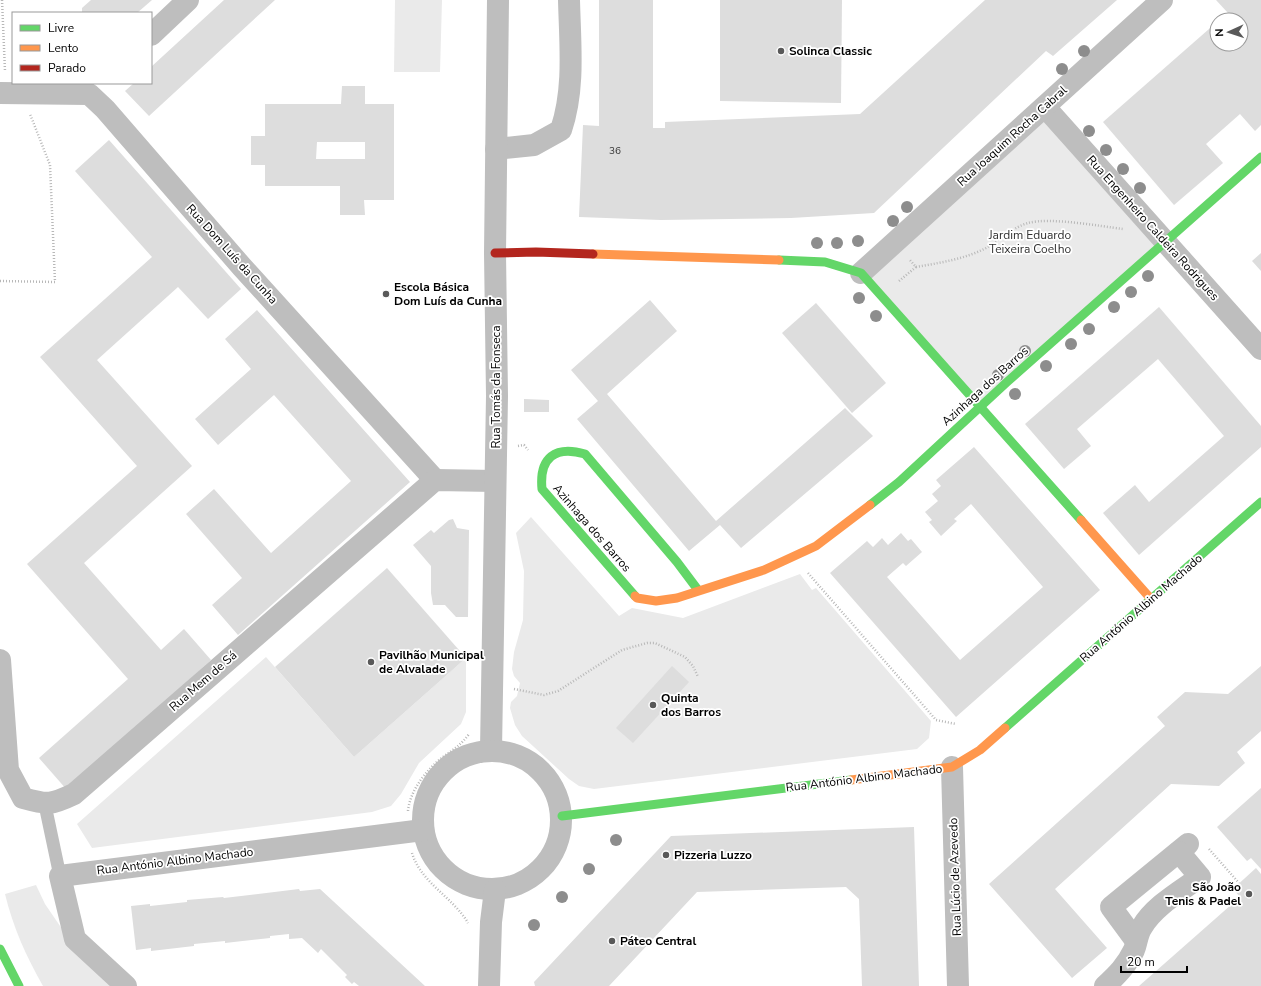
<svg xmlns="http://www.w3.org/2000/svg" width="1261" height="986" viewBox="0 0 1261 986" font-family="'Nunito Sans',sans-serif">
	<rect width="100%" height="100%" fill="#fff"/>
	<g fill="#eaeaea">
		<path d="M395,0H442L440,72H394Z"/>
		<path d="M1045,107L1166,242L979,407L861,273Z"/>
		<path d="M531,517L619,616L632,608L683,618L800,574L812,590L816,588L931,721L929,738L917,749L594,789L579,786L569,779L522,736L515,725L510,708L511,702L517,696L520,683L514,676L512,669L514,652L523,620L524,571L516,533Z"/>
		<path d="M266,657L354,757L466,658V712L461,724L419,763L401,794L391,806L372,812L92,848L77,824Z"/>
		<path d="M36,885L45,904L73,945L112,986H43C26,956 13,927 5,894Z"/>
	</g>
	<g fill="#ddd" fill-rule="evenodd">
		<path d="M91,0H152L137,13H82V8Z"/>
		<path d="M224,0H275L149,116L125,91L134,83H151V67Z"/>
		<path d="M599,0H653V128H665V122L860,114L985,0H1117L1053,56L1046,51L874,213L791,218L661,220L579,217L583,125L599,126Z"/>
		<path d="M720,0H842L841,103L720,101Z"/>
		<path d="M1216,0H1261V125L1255,131L1240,114L1206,144L1223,163L1174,205L1103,122L1217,22V44H1241V20H1220L1228,13Z"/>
		<path d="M342,86H365V104H394V200H364L365,215H340V186H265V165H251V136H265V104H341ZM317,142H365V159H316Z"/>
		<path d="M109,140L241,289L208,319L178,287L97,360L192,466L84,563L161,650L184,629L211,660L67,790L39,758L128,679L27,564L137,466L40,357L152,257L75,171Z"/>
		<path d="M1261,253V271L1252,261Z"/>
		<path d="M650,300L677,331L607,394L716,521L845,408L873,436L741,548L720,525L689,551L577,419L598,401L571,370Z"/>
		<path d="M816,303L886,383L852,413L782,333Z"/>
		<path d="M1159,307L1261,426V447L1139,555L1103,513L1135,485L1149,502L1224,436L1158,359L1077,429L1091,446L1064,469L1025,424Z"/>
		<path d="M257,310L410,482L238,635L212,605L242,578L186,514L214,489L271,553L351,481L274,395L218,445L195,419L251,369L225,339Z"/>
		<path d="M524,399L549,400V412H524Z"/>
		<path d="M974,447L1100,590L956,717L830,573L867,541L873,547L882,538L888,545L901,533L908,541L911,539L922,552L906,566L903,563L887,577L960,660L1043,587L971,504L954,519L957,521L941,536L929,522L932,520L925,512L938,501L932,494L941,486L936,480Z"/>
		<path d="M453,519L457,528L469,530L468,617H456L445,605H433L431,593V566L413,545L431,530L434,533L449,520Z"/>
		<path d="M387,568L466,658L354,757L275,667Z"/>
		<path d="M672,666L689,682L633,743L616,728Z"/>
		<path d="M1261,666V731L1237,752L1245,763L1219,786L1171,784L1055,889L1107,948L1072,978L989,884L1165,726L1157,717L1185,692L1228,694Z"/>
		<path d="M1261,788V869L1251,858L1247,861L1217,827Z"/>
		<path d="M914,827L919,986H862L859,899L846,887L697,892L609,986H535L534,982L671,836Z"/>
		<path d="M1256,868L1261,874V986H1139L1240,897L1233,889Z"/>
		<path d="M299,889L300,891L320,889L425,986H359L354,982L352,984L345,977L347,975L321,949L318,953L302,938L289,939V934L270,936V938L225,943V941L194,944V946L151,951V948L136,950L131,906L150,904V906L187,902V900L223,897L224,898Z"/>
	</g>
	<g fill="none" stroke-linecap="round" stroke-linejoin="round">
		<g stroke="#b8b8b8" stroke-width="2.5" stroke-dasharray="1 2" stroke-linecap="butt">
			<path d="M2,0L5,71"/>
			<path d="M916,267C939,263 965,259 986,248C1000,240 1013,227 1028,223C1050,217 1099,226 1123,229"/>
			<path d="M0,281L55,282L50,165L30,114"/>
			<path d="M899,281L916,267L909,259"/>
			<path d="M518,446L524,445L528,450"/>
			<path d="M808,573L936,720L956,724"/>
			<path d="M514,689L544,695L558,691L622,650L647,643H655L685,657L693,666L698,677"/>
			<path d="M408,811C410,790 427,769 443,757C454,749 461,745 469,734"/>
			<path d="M1209,849L1239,883"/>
			<path d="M412,853C421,883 453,897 468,923"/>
		</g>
		<path stroke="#bebebe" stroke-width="13" d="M45,805L60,876"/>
		<g stroke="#bebebe" stroke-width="22">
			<path d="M151,35L188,0"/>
			<path d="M0,93L89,94L105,109L242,267L435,480"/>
			<path d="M1045,107L1261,349"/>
			<path d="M496,149L534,145L561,130C575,89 570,43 569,0"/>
			<path d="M861,273L1162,0"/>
			<path d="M0,660L8,770L23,798C48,805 51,805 74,794L435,480L495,481"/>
			<path d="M491,750L497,396L495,253L498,0"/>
			<circle cx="492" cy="820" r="69"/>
			<path d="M952,767L958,986"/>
			<path d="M1136,941L1111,907L1188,844"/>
			<path d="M126,986L75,939L60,876L423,830"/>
			<path d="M489,986L491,922L495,890"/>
			<path d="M1105,986C1117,975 1127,965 1134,950C1137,943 1137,934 1142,927C1154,906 1181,891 1200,877L1179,852"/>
		</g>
		<g stroke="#63d668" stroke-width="9">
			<path d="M779,260L825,262L861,273L1081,520"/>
			<path d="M870,505L899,482L1007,382L1261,157"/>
			<path d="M635,596L542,489C539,458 555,445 585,454L677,562L698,590"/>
			<path d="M1005,728L1261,502"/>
			<path d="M562,816L851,780"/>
			<path d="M0,949L19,986"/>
		</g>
		<g stroke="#ff974d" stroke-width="9">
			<path d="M593,254L779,260"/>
			<path d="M1081,520L1151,599"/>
			<path d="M635,596L637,598L656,601L677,598L764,570L816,546L870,505"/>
			<path d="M851,780L952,767L980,750L1005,728"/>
		</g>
		<path stroke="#b3261e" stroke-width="9" d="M495,253L536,252L593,254"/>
	</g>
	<g fill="#8d8d8d">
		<circle cx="1084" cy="51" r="6"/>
		<circle cx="1062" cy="69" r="6"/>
		<circle cx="1089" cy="131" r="6"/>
		<circle cx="1106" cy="150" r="6"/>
		<circle cx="1123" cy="169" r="6"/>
		<circle cx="1140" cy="188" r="6"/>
		<circle cx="907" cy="207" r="6"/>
		<circle cx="893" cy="221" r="6"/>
		<circle cx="858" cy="241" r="6"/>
		<circle cx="817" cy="243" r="6"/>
		<circle cx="837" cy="243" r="6"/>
		<circle cx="1148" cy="276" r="6"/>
		<circle cx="1131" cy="292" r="6"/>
		<circle cx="859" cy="298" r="6"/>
		<circle cx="1114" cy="307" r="6"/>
		<circle cx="876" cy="316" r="6"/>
		<circle cx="1089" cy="329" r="6"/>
		<circle cx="1071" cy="344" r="6"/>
		<circle cx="1025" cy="351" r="6"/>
		<circle cx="1046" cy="366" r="6"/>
		<circle cx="998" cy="375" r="6"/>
		<circle cx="1015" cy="394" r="6"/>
		<circle cx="616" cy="840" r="6"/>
		<circle cx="589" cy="869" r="6"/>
		<circle cx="562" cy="897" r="6"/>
		<circle cx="534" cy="925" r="6"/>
	</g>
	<g fill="#595959" stroke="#fff" stroke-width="1.5">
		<circle cx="781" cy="51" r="4"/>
		<circle cx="386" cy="294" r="4"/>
		<circle cx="371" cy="662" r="4"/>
		<circle cx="653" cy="705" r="4"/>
		<circle cx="666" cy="855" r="4"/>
		<circle cx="1249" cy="894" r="4"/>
		<circle cx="612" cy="941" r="4"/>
	</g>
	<g text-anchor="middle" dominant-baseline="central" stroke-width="3.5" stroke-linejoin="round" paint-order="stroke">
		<g font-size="10" fill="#373737">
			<text x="615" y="151">36</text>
		</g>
		<g font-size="12" font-weight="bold" fill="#000" stroke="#fff" text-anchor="start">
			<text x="789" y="51">Solinca Classic</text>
			<text x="394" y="287">Escola Básica<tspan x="394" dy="14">Dom Luís da Cunha</tspan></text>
			<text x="379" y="655">Pavilhão Municipal<tspan x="379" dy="14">de Alvalade</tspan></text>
			<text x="661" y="698">Quinta<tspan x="661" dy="14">dos Barros</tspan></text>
			<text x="674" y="855">Pizzeria Luzzo</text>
			<text x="1241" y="887" text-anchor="end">São João<tspan x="1241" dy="14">Tenis &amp; Padel</tspan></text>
			<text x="620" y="941">Páteo Central</text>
		</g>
		<g font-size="12" fill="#000" stroke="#fff">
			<text transform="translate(1012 136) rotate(-42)">Rua Joaquim Rocha Cabral</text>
			<text transform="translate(1153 228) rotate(48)">Rua Engenheiro Caldeira Rodrigues</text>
			<text transform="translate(232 254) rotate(48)">Rua Dom Luís da Cunha</text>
			<text transform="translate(985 386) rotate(-42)">Azinhaga dos Barros</text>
			<text transform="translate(496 387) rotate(-90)">Rua Tomás da Fonseca</text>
			<text transform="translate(592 528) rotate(49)">Azinhaga dos Barros</text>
			<text transform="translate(1141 608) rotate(-41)">Rua António Albino Machado</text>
			<text transform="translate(203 681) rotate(-41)">Rua Mem de Sá</text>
			<text transform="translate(864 778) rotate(-7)">Rua António Albino Machado</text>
			<text transform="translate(175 861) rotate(-7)">Rua António Albino Machado</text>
			<text transform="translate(955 877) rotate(-92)">Rua Lúcio de Azevedo</text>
		</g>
		<g font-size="12" fill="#303030" stroke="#fff">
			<text x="1030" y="235">Jardim Eduardo<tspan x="1030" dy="14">Teixeira Coelho</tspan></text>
		</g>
	</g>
	<rect x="12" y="12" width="140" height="72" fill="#ffffff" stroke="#999999"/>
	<rect x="20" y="25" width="20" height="6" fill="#63d668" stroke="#999999"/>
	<text x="48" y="32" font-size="12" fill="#000000">Livre</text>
	<rect x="20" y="45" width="20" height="6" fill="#ff974d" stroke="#999999"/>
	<text x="48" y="52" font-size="12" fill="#000000">Lento</text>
	<rect x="20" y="65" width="20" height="6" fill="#b3261e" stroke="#999999"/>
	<text x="48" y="72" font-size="12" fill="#000000">Parado</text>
	<g transform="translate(1229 32) rotate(267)"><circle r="19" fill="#ffffff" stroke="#999999"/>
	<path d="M0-3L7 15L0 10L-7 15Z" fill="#595959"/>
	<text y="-6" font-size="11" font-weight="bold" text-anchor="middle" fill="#000000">N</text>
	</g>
	<path d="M1121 966v6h66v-6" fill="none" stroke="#000000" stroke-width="2"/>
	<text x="1127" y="966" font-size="12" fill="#000000" stroke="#ffffff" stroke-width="3" paint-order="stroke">20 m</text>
</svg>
